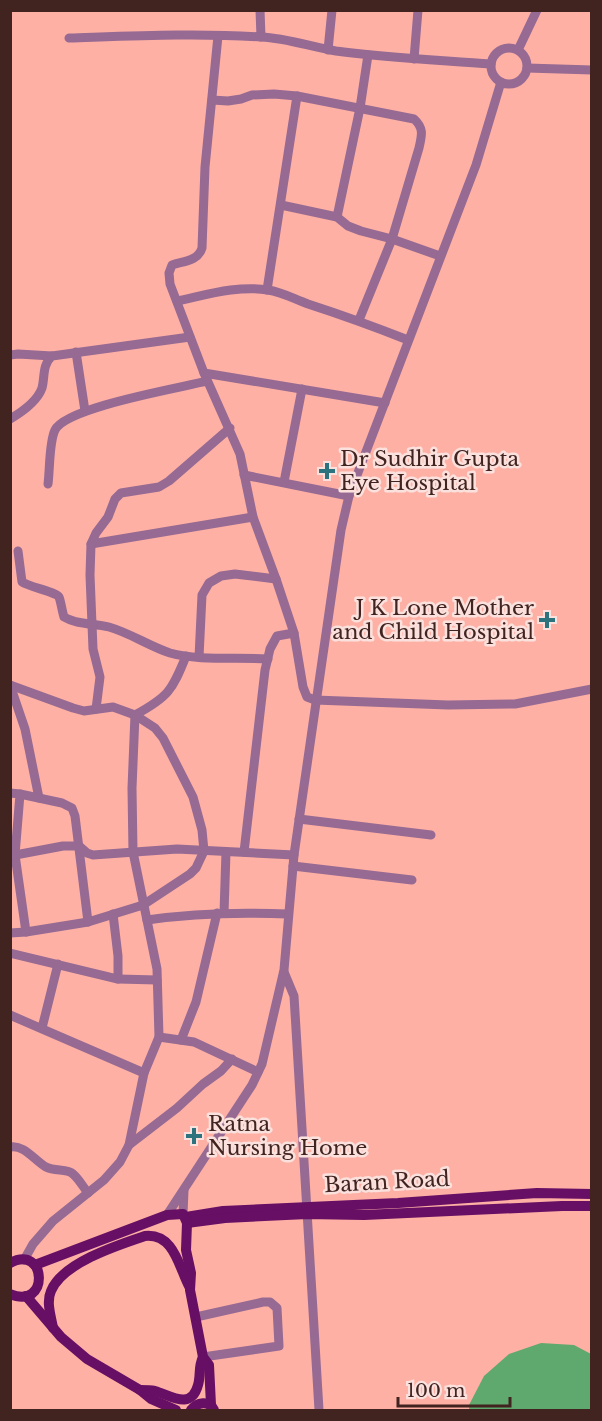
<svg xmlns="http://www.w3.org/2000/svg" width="602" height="1421" viewBox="0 0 602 1421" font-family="'Libre Baskerville',serif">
	<rect width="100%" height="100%" fill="#feb0a4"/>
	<path fill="#5fa96e" d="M541,1343L574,1345L591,1354V1410H469V1405L484,1376L509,1354Z"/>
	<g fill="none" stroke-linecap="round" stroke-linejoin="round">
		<g stroke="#966a93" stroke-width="9">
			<path d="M260,10L261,37"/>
			<path d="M218,36L205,167L202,248C198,261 184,261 172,265L169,273L170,284L204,373L240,454L253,517L276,579L294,633L303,687L307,697L315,700L448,705L515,704L592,689"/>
			<path d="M69,38C133,36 197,33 261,37C287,38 311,47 336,51C388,58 439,60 491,64"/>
			<circle cx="509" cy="66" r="18"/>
			<path d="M328,50L332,10"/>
			<path d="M518,50L537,10"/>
			<path d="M414,59L418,10"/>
			<path d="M527,68L592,70"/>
			<path d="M212,100L228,101L241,99L252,95L274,94L297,96L414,119C424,128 422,135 419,148L392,239L359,320"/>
			<path d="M281,205L337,217L348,226L361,231L392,239L440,256"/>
			<path d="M337,217L360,108L368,55"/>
			<path d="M267,290L297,96"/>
			<path d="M177,301C206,295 238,285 268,290C282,292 294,299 308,304C342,315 375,327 408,340"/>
			<path d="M76,352L85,411"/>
			<path d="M10,355L18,354L52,356"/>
			<path d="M204,373L385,403"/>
			<path d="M10,419C22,412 37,402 42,388C45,377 42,365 52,356L190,337"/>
			<path d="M244,475L349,496"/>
			<path d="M284,482L302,389"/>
			<path d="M48,484C50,469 49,442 55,430C66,407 180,388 207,381"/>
			<path d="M91,544L253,517"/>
			<path d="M18,551L22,582C30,587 56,592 59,597C61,602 62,611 64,617C77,625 94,623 109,627C130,633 149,646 170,653C198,661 238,657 268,659"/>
			<path d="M199,657L202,595L209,583L221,576L235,574L276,579"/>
			<path d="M10,685L73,708L84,711L113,707L135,715L155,728L163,738L193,797L202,830L204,851L196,868L190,874L143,905L88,922L26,932L10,933"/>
			<path d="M10,685L25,729L39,798"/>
			<path d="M96,709L100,677L93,649L90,575L91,544L96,533L108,517L115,499L121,493L159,487L169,481L230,428"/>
			<path d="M10,793L20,794L15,855L26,932"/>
			<path d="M20,794L62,803L72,808L75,816L88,922"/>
			<path d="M299,819L431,835"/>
			<path d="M244,852L265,670L270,649L277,636L294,633"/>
			<path d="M10,856L63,846H79L87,853L93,855L177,849L294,855"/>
			<path d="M293,866L412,880"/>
			<path d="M224,913L226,852"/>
			<path d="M113,914L118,956V979"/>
			<path d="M147,920C194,913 240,912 288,914"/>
			<path d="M10,953L118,979L157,980"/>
			<path d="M284,972L294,996L319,1410"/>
			<path d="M10,1015L144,1073"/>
			<path d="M42,1028L58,964"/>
			<path d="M159,1037L194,1042L258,1072"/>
			<path d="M181,1040L196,1002L217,913"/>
			<path d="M129,1145L177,1108L203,1084L221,1071L232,1059"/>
			<path d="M10,1147C24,1144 35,1161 46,1167C55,1172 67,1168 73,1174C79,1179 83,1187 88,1193"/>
			<path d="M183,1214L184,1190"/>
			<path d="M167,1215L252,1085L262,1064L284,970L294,855L341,530L349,496L476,165L501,82"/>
			<path d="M24,1260L33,1244L53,1221L104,1180L120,1162L129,1145L144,1073L159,1037L157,969L133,852L132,788L135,715C168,697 172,691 186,656"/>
			<path d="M196,1317L263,1302H270L277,1308L279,1346L203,1357"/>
		</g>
		<g stroke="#660f64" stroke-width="10">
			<path d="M186,1217L223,1211L398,1203L537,1193L592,1194"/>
			<path d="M187,1223L225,1218L307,1214L364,1215L562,1206H592"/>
			<path d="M10,1263C47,1243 50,1311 10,1294"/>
			<path d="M35,1265L167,1215L183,1214L187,1223L186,1250L191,1273L190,1290L203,1357L209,1365L211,1405"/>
			<path d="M26,1296L61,1337L87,1359L140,1390L151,1399L176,1410"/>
			<path d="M53,1328C51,1316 46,1302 51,1291C62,1263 118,1245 145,1236C175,1233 179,1269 190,1288"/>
			<path d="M140,1390C145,1390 150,1390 155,1391C170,1395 191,1411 198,1385C201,1375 198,1367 203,1357"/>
			<path d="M191,1410C197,1402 209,1400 214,1410"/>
		</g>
	</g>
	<g fill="#2c737e" stroke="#fae1dd" stroke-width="2">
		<path d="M324 462h6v6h6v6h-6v6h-6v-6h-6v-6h6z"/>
		<path d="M544 611h6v6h6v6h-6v6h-6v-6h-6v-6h6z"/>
		<path d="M191 1127h6v6h6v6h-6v6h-6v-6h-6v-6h6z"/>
	</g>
	<g text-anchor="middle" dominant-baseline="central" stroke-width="5" stroke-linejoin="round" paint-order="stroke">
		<g font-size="21" fill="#41231f" stroke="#fae1dd" text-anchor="start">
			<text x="340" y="459">Dr Sudhir Gupta<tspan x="340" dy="24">Eye Hospital</tspan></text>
			<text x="534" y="608" text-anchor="end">J K Lone Mother<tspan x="534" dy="24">and Child Hospital</tspan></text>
			<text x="208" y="1124">Ratna<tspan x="208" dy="24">Nursing Home</tspan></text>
		</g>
		<g font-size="21" fill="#41231f" stroke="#fae1dd">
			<text transform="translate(387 1182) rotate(-3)">Baran Road</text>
		</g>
	</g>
	<rect width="602" height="1421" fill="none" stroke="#41231f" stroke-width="24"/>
	<path d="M398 1397v9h112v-9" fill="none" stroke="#41231f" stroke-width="3"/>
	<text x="407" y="1397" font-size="18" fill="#41231f" stroke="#fae1dd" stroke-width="4.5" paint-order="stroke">100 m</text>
</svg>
